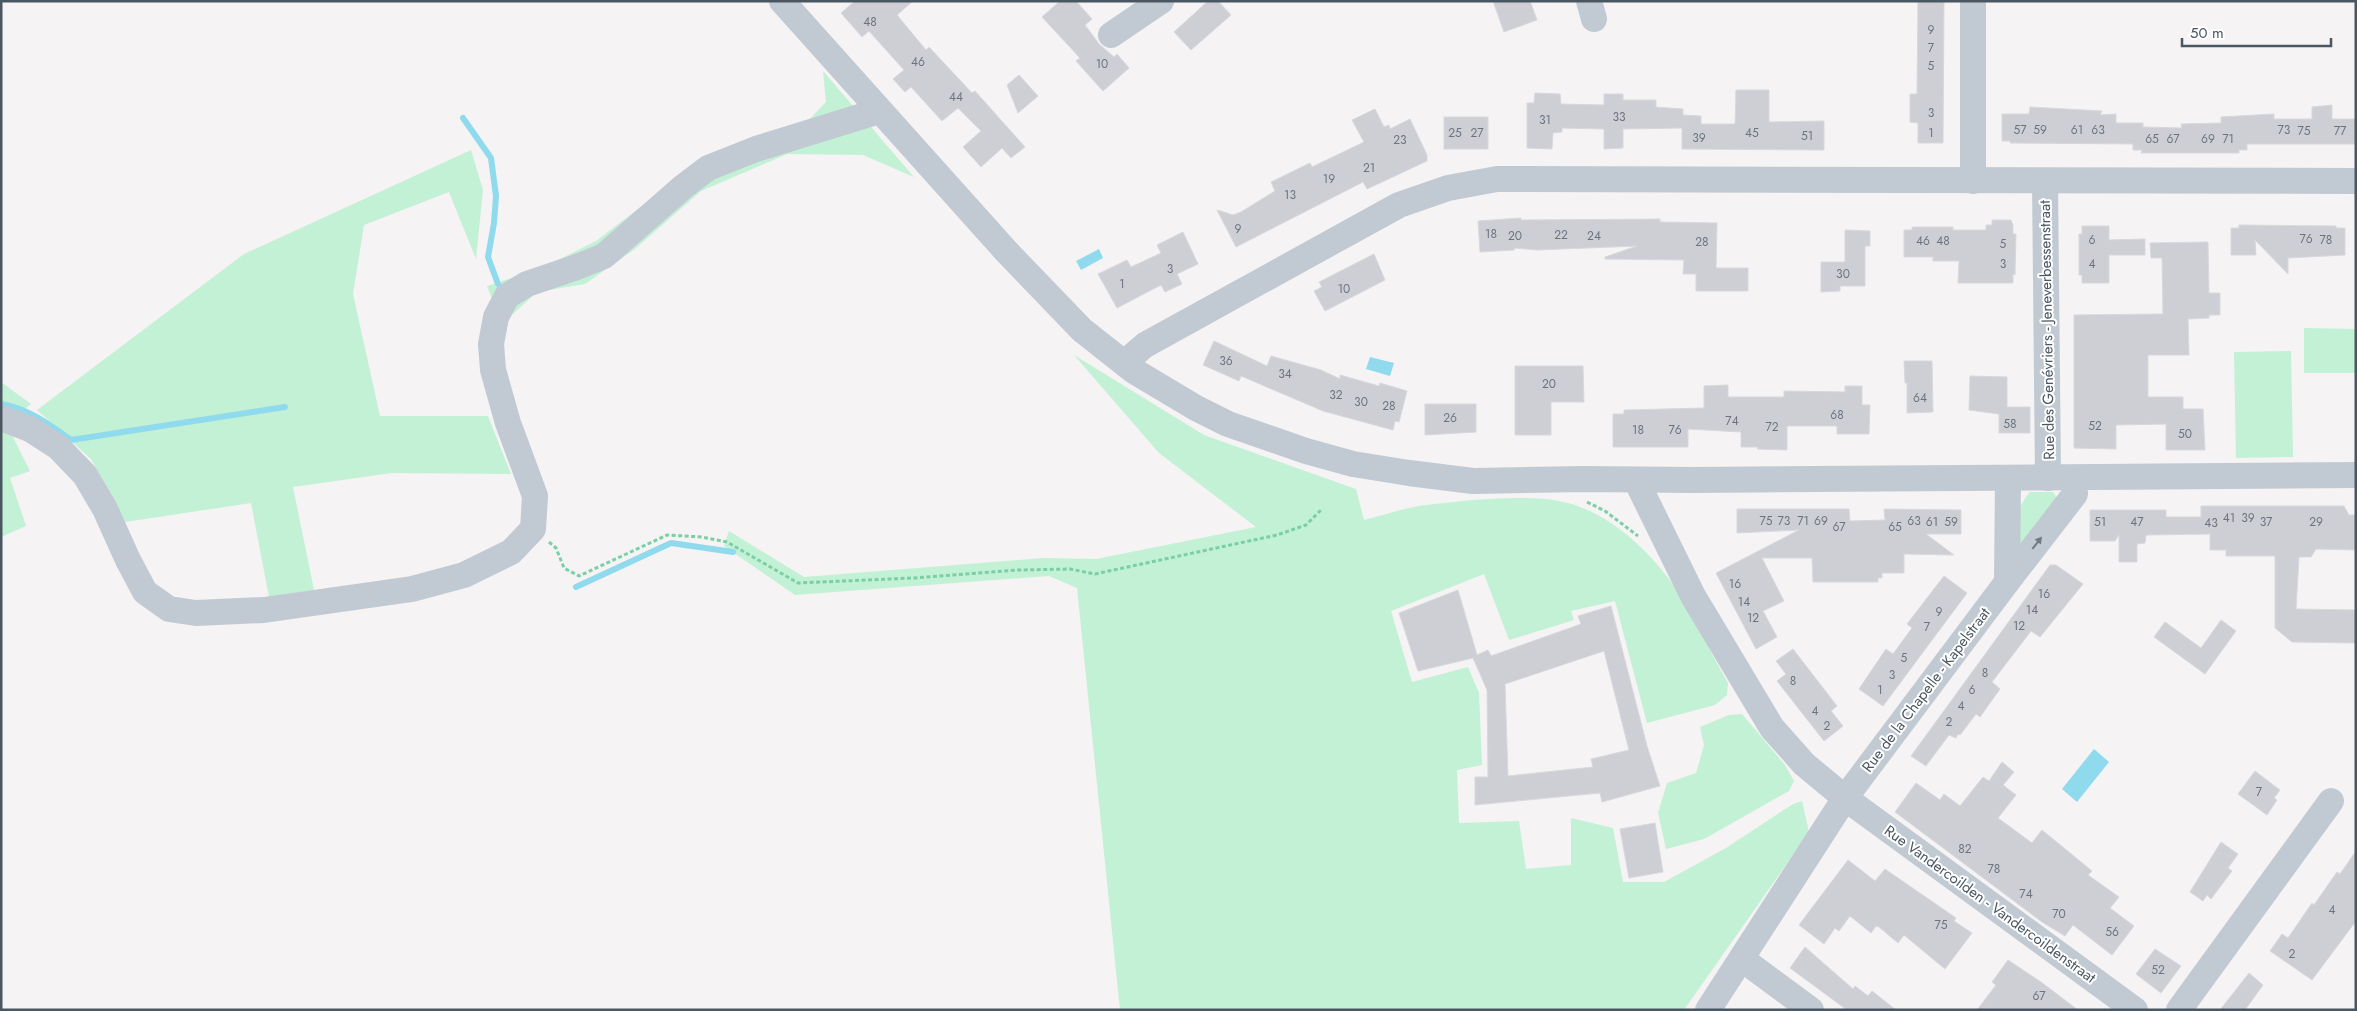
<svg xmlns="http://www.w3.org/2000/svg" width="2357" height="1011" viewBox="0 0 2357 1011" font-family="Jost,sans-serif">
	<rect width="100%" height="100%" fill="#f5f3f3"/>
	<g fill="#c3f1d5">
		<path d="M823,71L914,177L863,155L787,154L701,191L635,249L585,284L537,292L502,324L487,286L542,268L596,241L664,189L805,124L826,102Z"/>
		<path d="M471,150L483,190L476,259L449,192L364,225L353,294L380,416H488L511,474L392,473L293,487L314,590L269,597L251,503L125,522L91,459L37,410L244,254Z"/>
		<path d="M2304,328L2356,329V373H2304Z"/>
		<path d="M2291,351L2293,457L2236,458L2234,352Z"/>
		<path d="M1074,355L1204,435L1356,489L1364,520C1385,515 1406,507 1427,505C1465,500 1532,493 1568,503C1612,515 1651,552 1676,589C1695,619 1710,652 1728,683L1727,695L1715,705L1647,723L1615,601L1571,611L1574,620L1509,640L1484,574L1391,611L1412,682L1468,667L1479,693L1482,765L1457,770L1459,823L1519,821L1526,869L1571,865V818L1613,828L1623,882H1664L1726,848L1793,804L1802,801L1809,832L1684,1010H1120L1077,588L1049,576L795,595L724,546L729,531L804,577L1043,558L1096,559L1256,527L1159,453Z"/>
		<path d="M1,382L31,404L19,414L1,410Z"/>
		<path d="M1,413L30,471L10,478L26,526L1,537Z"/>
		<path d="M2030,492H2053L2058,500L2019,553C2017,527 2012,513 2030,492Z"/>
		<path d="M1742,714L1785,765L1794,781L1789,791L1704,839L1666,849L1658,813L1667,783L1696,773L1704,745L1700,727L1729,715Z"/>
	</g>
	<g fill="#90daee">
		<path d="M1099,249L1103,258L1081,270L1076,261Z"/>
		<path d="M1370,357L1394,363L1390,376L1366,369Z"/>
		<path d="M2094,749L2109,762L2077,802L2062,789Z"/>
	</g>
	<g fill="none" stroke-linecap="round" stroke-linejoin="round">
		<g stroke="#90daee" stroke-width="6">
			<path d="M463,118L491,158L496,196L494,223L488,257L498,284"/>
			<path d="M1,404C29,409 49,424 71,440L285,407"/>
			<path d="M576,587L671,543L733,552"/>
		</g>
	</g>
	<g fill="#cdcfd5" stroke="#d7d9de" fill-rule="evenodd">
		<path d="M855,1H913L897,15L926,50L929,47L972,93L975,91L1025,147L1011,158L1002,148L981,167L963,147L981,131L958,108L942,121L911,87L905,92L893,79L904,70L869,31L862,37L841,13Z"/>
		<path d="M1060,1H1076L1092,19L1085,25L1099,44L1114,57L1117,54L1129,68L1103,91L1076,61L1080,58L1042,17Z"/>
		<path d="M1208,1H1218L1231,15L1191,50L1174,32Z"/>
		<path d="M1493,1H1530L1537,20L1504,32Z"/>
		<path d="M1918,1H1944L1943,143H1918V123L1910,122V94H1917Z"/>
		<path d="M1019,75L1038,96L1018,113L1007,85Z"/>
		<path d="M1736,90H1769V122L1824,121V150L1682,149V128L1623,129V148L1604,149V129L1562,128V132L1553,133L1552,149L1527,148V103H1534L1535,93L1560,94L1561,104L1604,105V94H1623V100H1656V107L1683,109V115L1701,116V124H1735Z"/>
		<path d="M2332,105V119H2356V144H2247V150H2239V153H2141L2142,150H2133V144L2010,143V141H2002V114H2029L2030,107L2102,111L2100,115L2116,114V123H2143V127L2182,128L2181,124L2221,123V117L2274,114V119H2312V107Z"/>
		<path d="M1375,109L1384,127L1389,125L1390,129L1410,119L1427,155V161L1367,189L1363,182L1236,247L1217,210L1233,215L1241,212L1275,191L1271,182L1310,163L1312,167L1364,142L1352,120Z"/>
		<rect x="1444" y="117" width="44" height="32"/>
		<path d="M1521,218V220L1660,219V222L1717,223L1716,268H1748V291H1696V274H1683L1684,260L1605,259V257L1637,246L1537,250L1515,248L1514,250L1480,252L1478,221Z"/>
		<path d="M1992,220H2011L2013,225V234H2016L2015,275L2013,274V283H1958L1959,261H1933V257H1904V230H1912V227H1953V230H1986V225H1992Z"/>
		<path d="M2239,225L2336,226V228H2345V255L2288,258V274L2255,240L2256,255H2231V228H2239Z"/>
		<path d="M2082,226H2109V240L2145,239V255H2109V283H2082V275H2079V234H2082Z"/>
		<path d="M1845,230L1870,231V246H1865V286H1840V291L1821,292V262H1845Z"/>
		<path d="M1183,232L1198,264L1177,274L1182,284L1165,292L1161,285L1117,308L1098,274L1127,260L1131,267L1161,253L1157,245Z"/>
		<path d="M2208,242L2209,293H2220V315H2209V318L2188,319L2189,355H2148V397H2183V409H2203L2205,450H2166V424L2116,425V449L2074,448V315L2163,314L2162,258H2151L2150,243Z"/>
		<path d="M1374,254L1385,280L1325,311L1314,291L1322,287L1319,282Z"/>
		<path d="M1214,341L1267,366L1271,356L1321,370L1340,379V375L1379,386L1380,383L1407,391L1399,422L1395,421L1393,430L1323,411L1241,376L1239,381L1203,365Z"/>
		<path d="M1904,361H1932L1933,412L1907,413V383H1905Z"/>
		<path d="M1515,366H1583L1584,402H1551V435H1515Z"/>
		<path d="M1970,376L2007,377V407H2030V433H1999V414L1969,410Z"/>
		<path d="M1728,385V397H1784V391L1845,392V386H1862V405H1870L1869,434H1837V426H1787V450L1757,449L1758,447H1741V432L1688,429V447H1613V414H1624V410L1704,408V386Z"/>
		<path d="M1425,404H1476V432L1425,435Z"/>
		<path d="M2201,506H2344L2349,515H2356V550L2316,549L2311,557H2299L2296,609L2356,610V643L2292,642L2275,628V556H2226V550H2210V534L2146,535L2145,543L2137,544V562H2119V535L2115,541H2090V510H2166V517H2201Z"/>
		<path d="M1737,509H1849L1850,521L1885,520L1884,509L1961,510V534H1926L1954,555L1904,554V573H1882V578H1878V582H1813L1812,558H1762L1784,601L1763,611L1777,637L1756,649L1716,573L1799,530L1737,533Z"/>
		<path d="M2050,565H2056L2083,584L2040,637L2031,631L1992,682L2000,689L1980,717L1976,714L1960,735L1958,734L1956,738L1949,735L1926,766L1911,756Z"/>
		<path d="M1944,576L1967,593L1883,706L1859,689L1886,649L1893,654L1912,628L1907,624Z"/>
		<path d="M1458,590L1477,655L1488,650L1491,656L1581,624L1578,616L1611,606L1647,746L1660,786L1602,802L1600,793L1475,805V777H1488L1487,690L1473,658L1418,671L1399,613ZM1604,651L1629,750L1591,759L1593,767L1508,776L1505,684Z"/>
		<path d="M2221,620L2236,631L2205,674L2154,637L2165,622L2201,648Z"/>
		<path d="M1793,649L1837,706L1831,711L1843,726L1824,741L1777,681L1786,674L1776,661Z"/>
		<path d="M2002,762L2014,772L2003,785L2016,795L1998,818L2032,843L2042,830L2092,871L2088,875L2119,897L2110,908L2134,926L2112,955L2073,925L2065,936L2042,922L1895,812L1916,783L1940,800L1944,794L1960,806L1983,777L1989,781Z"/>
		<path d="M2255,771L2280,790L2274,798L2277,800L2267,815L2238,794Z"/>
		<path d="M1655,823L1663,872L1629,878L1620,829Z"/>
		<path d="M2221,842L2238,854L2228,868L2232,871L2211,899L2207,895L2203,901L2190,892Z"/>
		<path d="M2356,851V921L2312,980L2270,951L2282,934L2288,938L2312,903L2314,905L2337,872L2340,874Z"/>
		<path d="M1848,860L1875,881L1885,869L1956,918L1954,921L1972,933L1945,969L1904,935L1898,943L1879,927L1876,926L1871,933L1850,916L1839,931L1835,928L1824,944L1799,925Z"/>
		<path d="M1805,947L1853,989L1855,986L1868,996L1872,991L1896,1010H1847L1790,968Z"/>
		<path d="M2155,949L2181,966L2161,993L2136,974Z"/>
		<path d="M2008,960L2041,982L2078,1010H1977L1996,985L1992,982Z"/>
		<path d="M2249,973L2263,985L2245,1010H2220Z"/>
	</g>
	<g fill="none" stroke-linecap="round" stroke-linejoin="round">
		<g stroke="#7ad0a6" stroke-width="3" stroke-dasharray="4 2.5" stroke-linecap="butt">
			<path d="M1587,502L1605,511L1638,536"/>
			<path d="M549,542L556,548L564,568L579,576L667,535L702,537L727,542L798,583L913,578L1018,570L1070,569L1095,574L1277,535L1306,525L1321,510"/>
		</g>
		<g stroke="#c1cad2" stroke-width="26">
			<path d="M782,1L1006,251L1082,330L1134,371L1196,408L1228,424L1306,451L1353,464L1409,473L1473,481L1584,479L1693,480L2356,475"/>
			<path d="M1589,1L1594,19"/>
			<path d="M1111,35L1161,1"/>
			<path d="M1973,181V1"/>
			<path d="M2045,182L2048,478"/>
			<path d="M1124,363L1145,345L1399,205L1448,188L1497,179L2356,181"/>
			<path d="M1,418L30,429L58,447L85,475L105,509L128,560L145,592L169,609L196,613L264,610L412,589L464,575L511,552L533,529L535,496L508,423L493,370L491,344L496,317L507,296L527,284L577,267L604,256L683,187L708,168L756,149L879,111"/>
			<path d="M1636,480L1693,596L1772,728L1804,764L1845,798L2135,1010"/>
			<path d="M2007,582L2008,479"/>
			<path d="M1742,959L1811,1010"/>
			<path d="M1708,1010L1845,798L2007,582L2075,494L2074,478"/>
			<path d="M2179,1010L2331,801"/>
		</g>
	</g>
	<defs><path id="oneway-solid" d="M-6-.8H1V-3.2L6.5 0L1 3.2V.8H-6Z" transform="scale(1.25)"/></defs>
	<use fill="#6e7983" href="#oneway-solid" transform="translate(2037 543) rotate(-52)"/>
	<g text-anchor="middle" dominant-baseline="central" stroke-width="4" stroke-linejoin="round" paint-order="stroke">
		<g font-size="12" fill="#6b747e">
			<text x="870" y="22">48</text>
			<text x="1931" y="30">9</text>
			<text x="1931" y="48">7</text>
			<text x="918" y="62">46</text>
			<text x="1102" y="64">10</text>
			<text x="1931" y="66">5</text>
			<text x="956" y="97">44</text>
			<text x="1931" y="113">3</text>
			<text x="1619" y="117">33</text>
			<text x="1545" y="120">31</text>
			<text x="2020" y="130">57</text>
			<text x="2040" y="130">59</text>
			<text x="2077" y="130">61</text>
			<text x="2098" y="130">63</text>
			<text x="2284" y="130">73</text>
			<text x="2304" y="131">75</text>
			<text x="2340" y="131">77</text>
			<text x="1455" y="133">25</text>
			<text x="1477" y="133">27</text>
			<text x="1752" y="133">45</text>
			<text x="1931" y="133">1</text>
			<text x="1807" y="136">51</text>
			<text x="1699" y="138">39</text>
			<text x="2152" y="139">65</text>
			<text x="2173" y="139">67</text>
			<text x="2208" y="139">69</text>
			<text x="2228" y="139">71</text>
			<text x="1400" y="140">23</text>
			<text x="1369" y="168">21</text>
			<text x="1329" y="179">19</text>
			<text x="1290" y="195">13</text>
			<text x="1238" y="229">9</text>
			<text x="1491" y="234">18</text>
			<text x="1561" y="235">22</text>
			<text x="1515" y="236">20</text>
			<text x="1594" y="236">24</text>
			<text x="2306" y="239">76</text>
			<text x="2092" y="240">6</text>
			<text x="2326" y="240">78</text>
			<text x="1923" y="241">46</text>
			<text x="1943" y="241">48</text>
			<text x="1702" y="242">28</text>
			<text x="2003" y="244">5</text>
			<text x="2003" y="264">3</text>
			<text x="2092" y="264">4</text>
			<text x="1170" y="269">3</text>
			<text x="1843" y="274">30</text>
			<text x="1122" y="284">1</text>
			<text x="1344" y="289">10</text>
			<text x="1226" y="361">36</text>
			<text x="1285" y="374">34</text>
			<text x="1549" y="384">20</text>
			<text x="1336" y="395">32</text>
			<text x="1920" y="398">64</text>
			<text x="1361" y="402">30</text>
			<text x="1389" y="406">28</text>
			<text x="1837" y="415">68</text>
			<text x="1450" y="418">26</text>
			<text x="1732" y="421">74</text>
			<text x="2010" y="424">58</text>
			<text x="2095" y="426">52</text>
			<text x="1772" y="427">72</text>
			<text x="1638" y="430">18</text>
			<text x="1675" y="430">76</text>
			<text x="2185" y="434">50</text>
			<text x="2229" y="518">41</text>
			<text x="2248" y="518">39</text>
			<text x="1766" y="521">75</text>
			<text x="1784" y="521">73</text>
			<text x="1803" y="521">71</text>
			<text x="1821" y="521">69</text>
			<text x="1914" y="521">63</text>
			<text x="1932" y="522">61</text>
			<text x="1951" y="522">59</text>
			<text x="2100" y="522">51</text>
			<text x="2137" y="522">47</text>
			<text x="2266" y="522">37</text>
			<text x="2316" y="522">29</text>
			<text x="2211" y="523">43</text>
			<text x="1839" y="527">67</text>
			<text x="1895" y="527">65</text>
			<text x="1735" y="584">16</text>
			<text x="2044" y="594">16</text>
			<text x="1744" y="602">14</text>
			<text x="2032" y="610">14</text>
			<text x="1939" y="612">9</text>
			<text x="1753" y="618">12</text>
			<text x="2019" y="626">12</text>
			<text x="1927" y="627">7</text>
			<text x="1904" y="658">5</text>
			<text x="1985" y="673">8</text>
			<text x="1892" y="675">3</text>
			<text x="1793" y="681">8</text>
			<text x="1880" y="690">1</text>
			<text x="1972" y="690">6</text>
			<text x="1961" y="706">4</text>
			<text x="1815" y="711">4</text>
			<text x="1949" y="722">2</text>
			<text x="1827" y="726">2</text>
			<text x="2259" y="792">7</text>
			<text x="1965" y="849">82</text>
			<text x="1994" y="869">78</text>
			<text x="2026" y="894">74</text>
			<text x="2332" y="910">4</text>
			<text x="2059" y="914">70</text>
			<text x="1941" y="925">75</text>
			<text x="2112" y="932">56</text>
			<text x="2292" y="954">2</text>
			<text x="2158" y="970">52</text>
			<text x="2039" y="996">67</text>
		</g>
		<g font-size="15" fill="#4a5661" stroke="#fff">
			<text transform="translate(2047 330) rotate(-91)">Rue des Genévriers - Jeneverbessenstraat</text>
			<text transform="translate(1926 690) rotate(-53)">Rue de la Chapelle - Kapelstraat</text>
			<text transform="translate(1990 904) rotate(36)">Rue Vandercoilden - Vandercoildenstraat</text>
		</g>
	</g>
	<rect width="2357" height="1011" fill="none" stroke="#4a5661" stroke-width="5"/>
	<path d="M2182 38v8h149v-8" fill="none" stroke="#4a5661" stroke-width="2.5"/>
	<text x="2190" y="38" font-size="15" fill="#4a5661" stroke="#ffffff" stroke-width="4" paint-order="stroke">50 m</text>
</svg>
